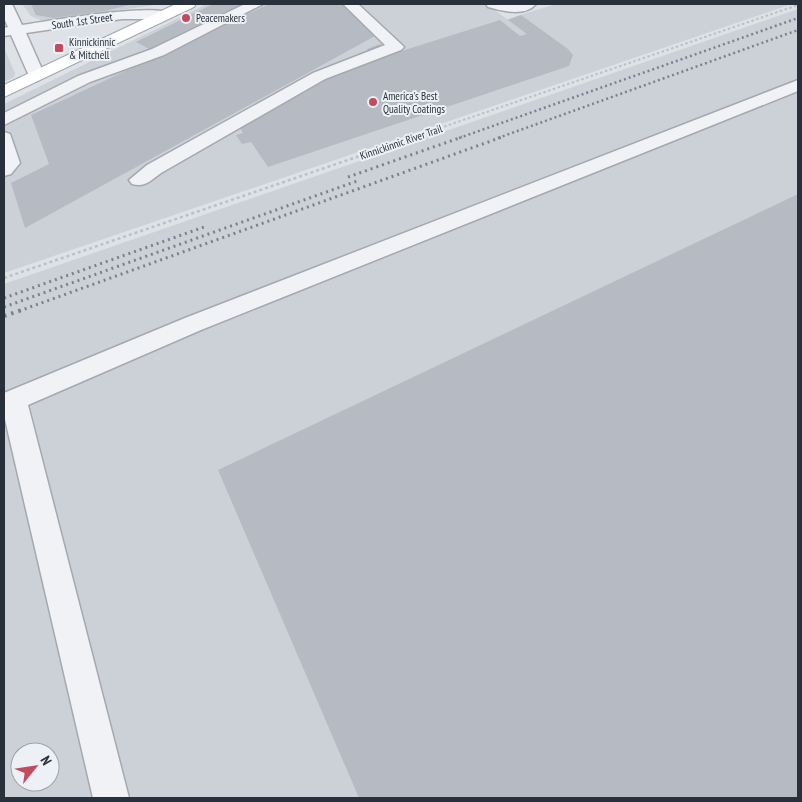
<svg xmlns="http://www.w3.org/2000/svg" width="802" height="802" viewBox="0 0 802 802" font-family="'PT Sans Narrow',sans-serif">
	<rect width="100%" height="100%" fill="#dee2e7"/>
	<g fill="#ccd1d8" fill-rule="evenodd">
		<path d="M22,4H162L43,21L31,16Z"/>
		<path d="M207,4H486L507,19L556,4H792L4,273V104Z"/>
		<path d="M798,9V798H4V284ZM20,752H50V782H20Z"/>
		<path d="M4,48L15,73L14,77L4,82Z"/>
	</g>
	<g fill="#b6bbc3">
		<path d="M31,4H133L105,11L53,18L36,15Z"/>
		<path d="M213,4H245L153,51L136,42Z"/>
		<path d="M269,4H341L375,36L25,228L11,183L49,164L31,115Z"/>
		<path d="M521,15L568,49L573,55L569,66L268,167L251,142L242,144L236,135L243,133L239,126L371,53L367,49L380,44L389,55L500,20L520,36L527,34L508,20Z"/>
		<path d="M798,194V798H359L218,470Z"/>
	</g>
	<g fill="none" stroke-linecap="round" stroke-linejoin="round">
		<defs>
			<g id="minor">
				<path d="M4,4H12L22,25C43,22 162,1 172,15L165,19H122L26,33L45,76L37,81L29,76L11,35L4,36V28L8,27L4,18Z"/>
				<path d="M245,4H263L164,55L90,82L4,125V113L78,76L152,49Z"/>
				<path d="M343,4H358L401,44L404,47L401,50L325,79L161,173C151,180 145,188 132,184L129,180L147,165L313,73L385,45Z"/>
				<path d="M486,4H536C525,17 502,11 488,7Z"/>
				<path d="M798,80V91L201,330L28,405L129,798H93L4,415V393L185,318Z"/>
				<path d="M4,132L10,134L20,163L11,174L4,176Z"/>
			</g>
			<path id="major" d="M176,4H196L194,7L4,97V85Z"/>
		</defs>
		<use href="#minor" stroke="#a4a9b0" stroke-width="3"/>
		<use href="#major" stroke="#9ea6b1" stroke-width="2"/>
		<path stroke="#bcc0c5" stroke-width="2" stroke-dasharray="2.5 2.5" stroke-linecap="butt" d="M411,138L798,5"/>
		<path stroke="#bcc0c5" stroke-width="2.5" stroke-dasharray="3 3" stroke-linecap="butt" d="M4,278L415,137"/>
		<use href="#minor" fill="#f0f2f5" fill-rule="evenodd"/>
		<use href="#major" fill="#fff" fill-rule="evenodd"/>
		<g stroke="#79828f" stroke-width="2.5" stroke-dasharray="2 3" stroke-linecap="butt">
			<path d="M459,138L798,18"/>
			<path d="M498,138L798,30"/>
		</g>
		<g stroke="#79828f" stroke-width="3" stroke-dasharray="2 4" stroke-linecap="butt">
			<path d="M348,177L462,137"/>
			<path d="M4,298L204,227"/>
			<path d="M4,307L360,180"/>
			<path d="M19,311L502,137"/>
		</g>
		<path stroke="#79828f" stroke-width="4" stroke-dasharray="2.5 5" stroke-linecap="butt" d="M4,316L22,310"/>
	</g>
	<g fill="#c44b5f" stroke="#edf0f4" stroke-width="2">
		<circle cx="186" cy="18" r="5"/>
		<rect x="54" y="43" width="10" height="10" rx="2.5"/>
		<circle cx="373" cy="102" r="5"/>
	</g>
	<g text-anchor="middle" dominant-baseline="central" stroke-width="4" stroke-linejoin="round" paint-order="stroke">
		<g font-size="11" fill="#28303c" stroke="#edf0f4" text-anchor="start">
			<text x="196" y="18">Peacemakers</text>
			<text x="69" y="42">Kinnickinnic<tspan x="69" dy="13">&amp; Mitchell</tspan></text>
			<text x="383" y="96">America's Best<tspan x="383" dy="13">Quality Coatings</tspan></text>
		</g>
		<g font-size="11" fill="#28303c" stroke="#edf0f4">
			<text transform="translate(82 21) rotate(-8)">South 1st Street</text>
			<text transform="translate(401 142) rotate(-19)">Kinnickinnic River Trail</text>
		</g>
	</g>
	<rect width="802" height="802" fill="none" stroke="#28303c" stroke-width="10"/>
	<g transform="translate(35 767) rotate(60)"><circle r="24" fill="#edf0f4" stroke="#9ea3aa"/>
	<path d="M0-4L9 19L0 12L-9 19Z" fill="#c44b5f"/>
	<text y="-8" font-size="14" font-weight="bold" text-anchor="middle" fill="#28303c">N</text>
	</g>
</svg>
